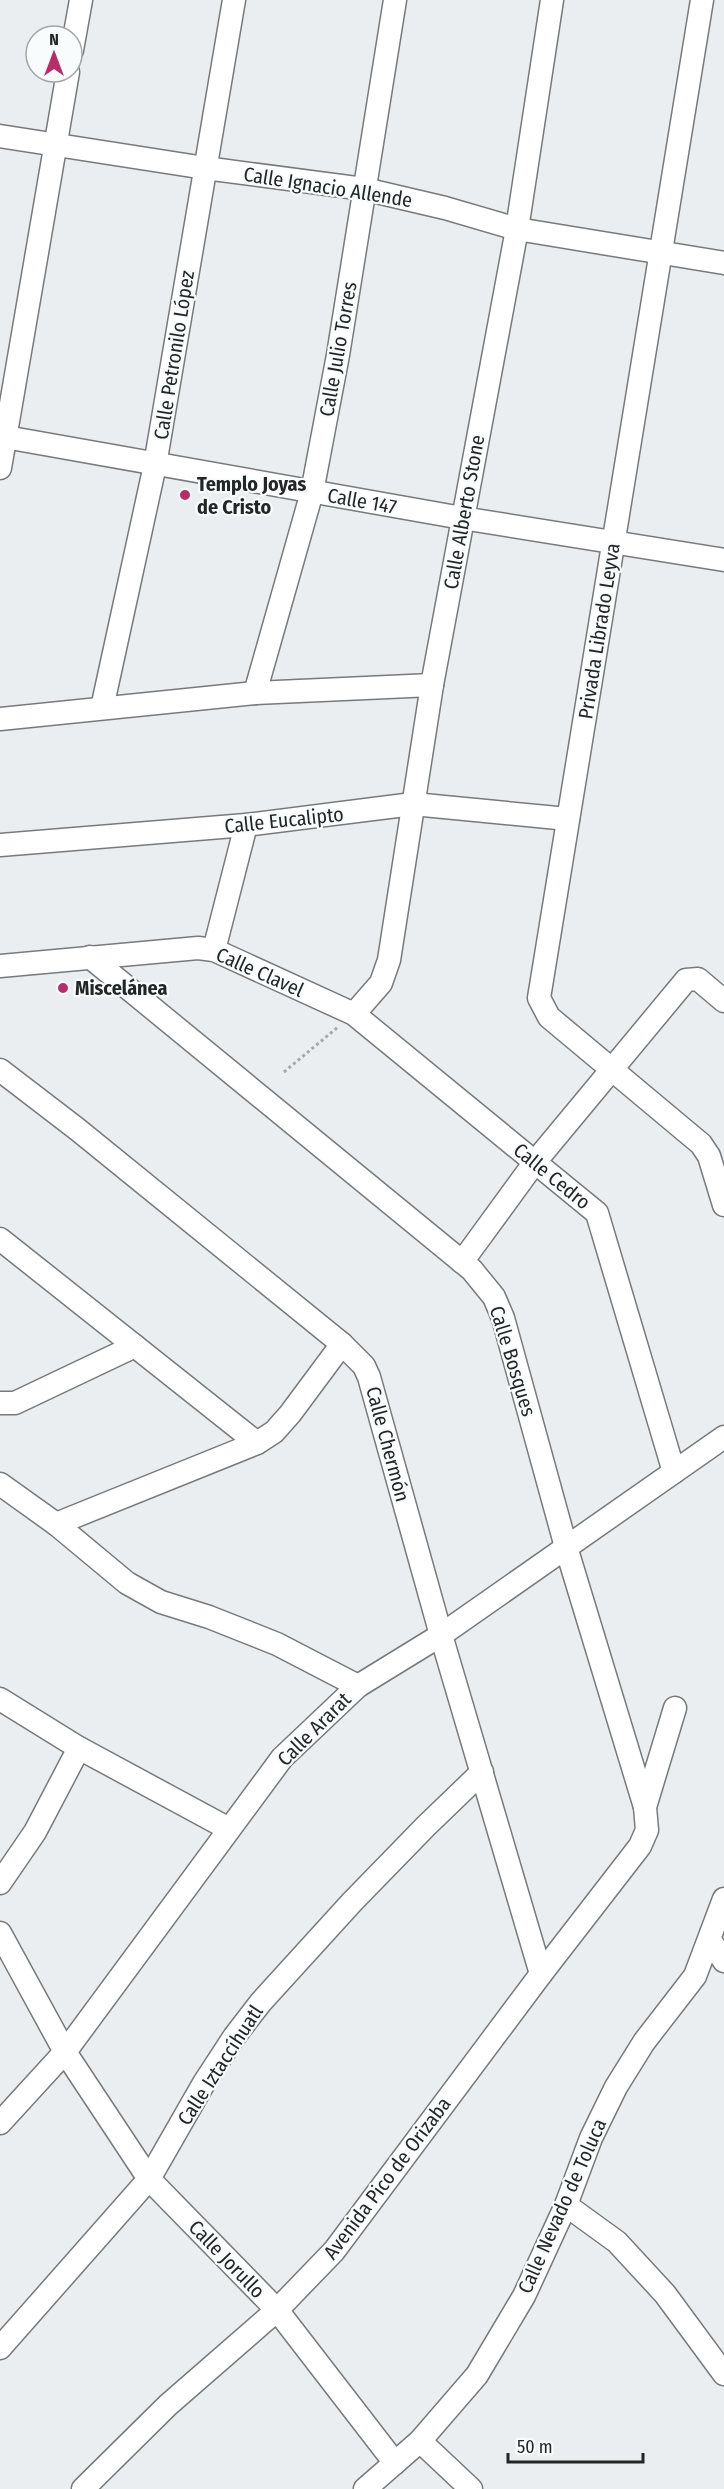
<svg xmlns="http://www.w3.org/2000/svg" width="724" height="2489" viewBox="0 0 724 2489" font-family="'Fira Sans Condensed',sans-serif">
	<rect width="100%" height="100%" fill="#ebeef0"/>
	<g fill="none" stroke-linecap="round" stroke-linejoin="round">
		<defs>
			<g id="minor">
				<path d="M702,0L539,998L549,1017L701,1144L709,1156L724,1205"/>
				<path d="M72,50L81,0"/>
				<path d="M0,136L205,168L364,189L445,208L517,229L724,263"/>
				<path d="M0,436L462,518L724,560"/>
				<path d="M0,468L68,72"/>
				<path d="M255,693L312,492L338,355L395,0"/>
				<path d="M102,708L155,465L234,0"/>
				<path d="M0,719L255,693L432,685"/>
				<path d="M0,845L246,825L413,804L568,819"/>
				<path d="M214,950L246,825"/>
				<path d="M0,966L198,948L214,950L354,1014L597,1213L674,1472"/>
				<path d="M354,1014L381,983L389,960L432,685L517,229L552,0"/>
				<path d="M0,1070L77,1129L342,1344L364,1366L369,1377L441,1635L541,1974"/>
				<path d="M0,1239L257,1443"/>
				<path d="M462,1262L535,1162L686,980L698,979L724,1001"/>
				<path d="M0,1403H15L135,1346"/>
				<path d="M0,1484L56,1524L127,1583L161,1602L209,1617L277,1644L358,1686"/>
				<path d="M56,1524L257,1443L274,1432L290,1414L342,1344"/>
				<path d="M0,1699L79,1748L229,1829"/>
				<path d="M645,1807L675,1708"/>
				<path d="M0,1883L35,1832L79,1748"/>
				<path d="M0,1933L65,2052L149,2179L277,2310L395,2463"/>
				<path d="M710,1940L724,1961"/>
				<path d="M0,2123L65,2052L282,1758L358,1686L441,1635L724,1437"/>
				<path d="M566,2205L617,2242L665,2294L724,2374"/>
				<path d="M0,2348L149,2179L204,2083L234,2037L261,2002L352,1902L426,1826L482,1772"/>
				<path d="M420,2441L471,2489"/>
				<path d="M83,2489L168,2405L277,2310L334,2251L541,1974L640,1846L647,1830L645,1807L566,1547L503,1318L494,1297L472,1270L90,957"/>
				<path d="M365,2489L420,2441L477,2375L524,2296L566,2205L591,2138L616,2087L644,2042L695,1976L724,1899"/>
			</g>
		</defs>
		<use href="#minor" stroke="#777a7b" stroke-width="25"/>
		<path stroke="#a6a8aa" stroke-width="3" stroke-dasharray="3 3" stroke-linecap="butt" d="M284,1072L338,1027"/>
		<use href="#minor" stroke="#fff" stroke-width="22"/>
	</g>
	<g fill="#b72d6a" stroke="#f8fcfd" stroke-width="2">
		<circle cx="185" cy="495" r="6"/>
		<circle cx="63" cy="988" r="6"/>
	</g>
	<g text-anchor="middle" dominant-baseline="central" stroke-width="4.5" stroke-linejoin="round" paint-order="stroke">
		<g font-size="20" fill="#242626" stroke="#f8fcfd">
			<text transform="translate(328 187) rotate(9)">Calle Ignacio Allende</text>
			<text transform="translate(338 349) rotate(-80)">Calle Julio Torres</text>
			<text transform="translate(174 355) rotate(-81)">Calle Petronilo López</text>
			<text transform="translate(362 501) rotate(10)">Calle 147</text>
			<text transform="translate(464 512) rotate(-80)">Calle Alberto Stone</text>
			<text transform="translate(599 631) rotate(-81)">Privada Librado Leyva</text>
			<text transform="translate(284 820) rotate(-6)">Calle Eucalipto</text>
			<text transform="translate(260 972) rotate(24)">Calle Clavel</text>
			<text transform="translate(552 1176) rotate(39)">Calle Cedro</text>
			<text transform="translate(513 1361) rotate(73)">Calle Bosques</text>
			<text transform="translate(388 1444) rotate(75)">Calle Chermón</text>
			<text transform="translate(314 1729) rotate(-45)">Calle Ararat</text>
			<text transform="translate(220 2065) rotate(-57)">Calle Iztaccíhuatl</text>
			<text transform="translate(387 2178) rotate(-53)">Avenida Pico de Orizaba</text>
			<text transform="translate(562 2206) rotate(-66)">Calle Nevado de Toluca</text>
			<text transform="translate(227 2259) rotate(46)">Calle Jorullo</text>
		</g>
		<g font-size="20" font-weight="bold" fill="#242626" stroke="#f8fcfd" text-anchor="start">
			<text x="197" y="484">Templo Joyas<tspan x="197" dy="23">de Cristo</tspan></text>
			<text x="75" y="988">Miscelánea</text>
		</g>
	</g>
	<g transform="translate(54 54)"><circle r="28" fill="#f8fcfd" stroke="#a3a6a7" stroke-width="1.5"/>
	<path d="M0-4.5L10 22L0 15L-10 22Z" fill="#b72d6a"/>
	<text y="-9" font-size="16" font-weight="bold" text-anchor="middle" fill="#242626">N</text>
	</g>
	<path d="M508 2453v9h135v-9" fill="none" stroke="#242626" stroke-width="3"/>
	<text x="517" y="2453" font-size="18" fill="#242626" stroke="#f8fcfd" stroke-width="4.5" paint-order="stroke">50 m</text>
</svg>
